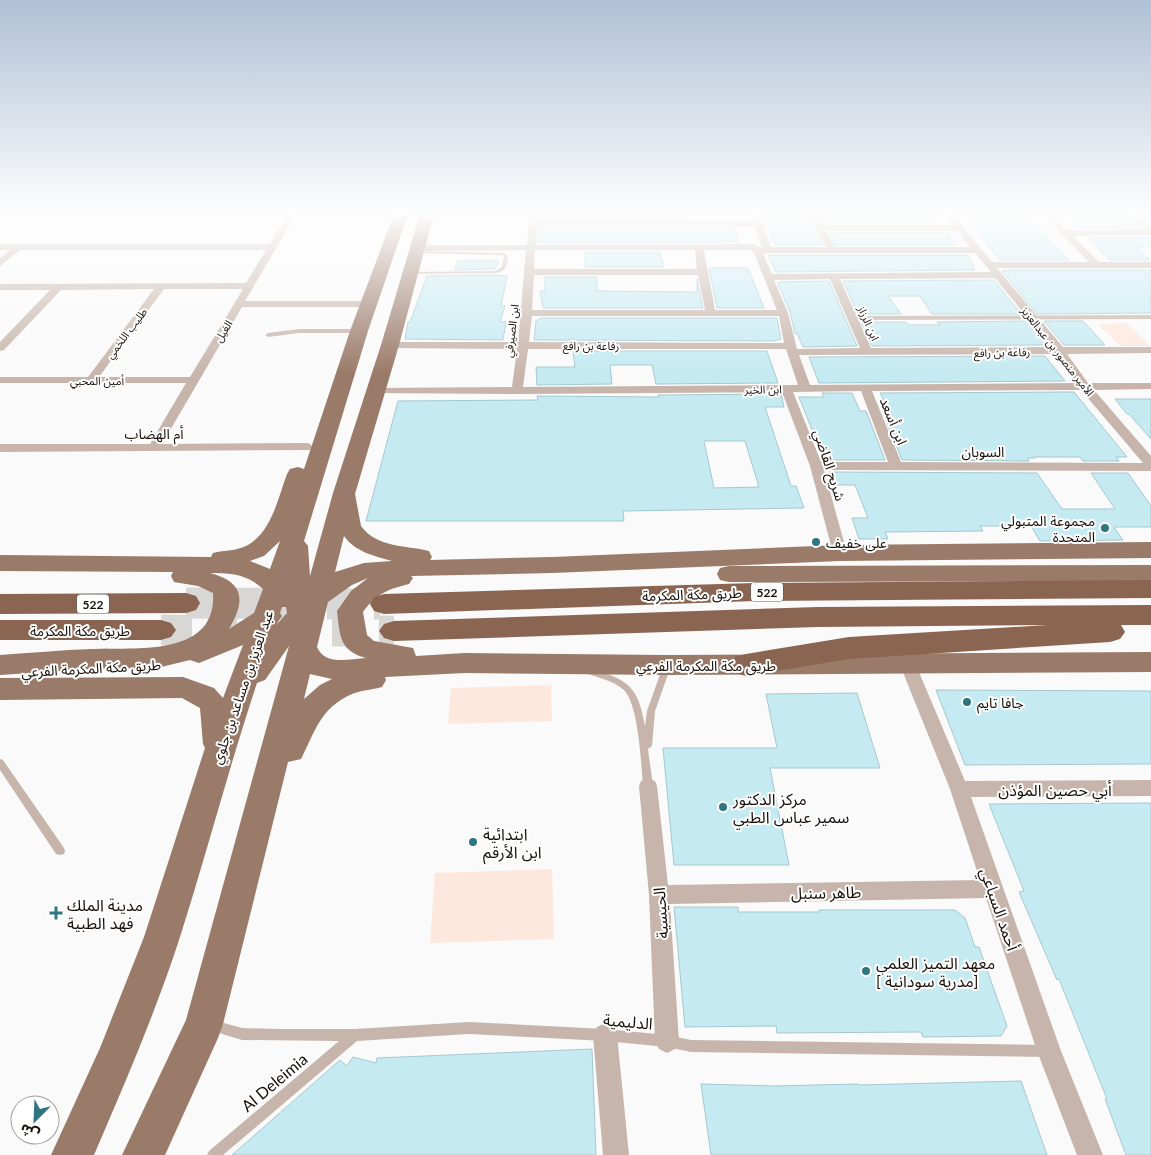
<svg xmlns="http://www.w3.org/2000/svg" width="1151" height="1155" viewBox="0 0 1151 1155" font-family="Lato,'Noto Sans Arabic',sans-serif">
	<rect width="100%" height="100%" fill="#fafafa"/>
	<g fill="#fde8dd">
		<path d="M1126,323L1150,346H1120L1098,324Z"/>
		<path d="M551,685L552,721L448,724L451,688Z"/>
		<path d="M552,869L554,939L430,943L435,873Z"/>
	</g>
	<g fill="#c5eaf2" stroke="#a4c8cf" fill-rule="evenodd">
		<path d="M538,214H684L685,219H539Z"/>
		<path d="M761,214H807L823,245H775Z"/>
		<path d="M819,214H930L935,223H824Z"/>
		<path d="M1063,214H1123L1139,227L1078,228Z"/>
		<path d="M964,215H1025L1069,260H1000Z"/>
		<path d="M539,229H735L739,242L538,243Z"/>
		<path d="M829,233H947L956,245H836Z"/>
		<path d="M1151,237V247H1137L1150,260H1110L1088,238Z"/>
		<path d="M585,252H660L664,267H585Z"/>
		<path d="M768,255H968L975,270L776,272Z"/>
		<path d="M458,261H499L495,269L455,270Z"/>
		<path d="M709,268H748L764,308H717Z"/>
		<path d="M1008,270H1151V313L1037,314L1002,271H1009Z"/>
		<path d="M496,275L507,276L501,306H505L500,322H506L503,340L405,339L408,322H410L427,276Z"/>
		<path d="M545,277H597V291L697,292V279L703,308H543L540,291H545Z"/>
		<path d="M994,280L1021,314H932L920,296H888L901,314H858L843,281Z"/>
		<path d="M829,281L857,346L803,347L797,333L795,334L790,312L778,284L779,282Z"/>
		<path d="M541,318H777L781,339L774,341L534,340L536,321Z"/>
		<path d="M1028,321L1047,345L872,346L861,322H906L908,325H940L937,322Z"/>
		<path d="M1044,321H1083L1105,345H1064Z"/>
		<path d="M573,351H767L778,383L656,384L652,365H610L612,384L537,385L536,367H575Z"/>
		<path d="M1045,356L1065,381L819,383L809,357Z"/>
		<path d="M1074,392L1127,457H1116L1119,461H1083L1080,457H1034L1035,458H1027L1029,461L902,460L882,410H889L880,393Z"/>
		<path d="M822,393H852L860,411H866L885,460H824L799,397H824Z"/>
		<path d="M781,394L784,407H765L791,486H796L804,508L623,511L624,521H366L398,401L538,400L537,396L659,397L658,395ZM704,441H745L759,487L714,488Z"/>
		<path d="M1115,399H1151V439L1129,414H1127Z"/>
		<path d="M829,472L1037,473L1062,509H1115L1091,473H1128L1151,506V527H1114L1123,540L1040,541L1031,526H980L983,531L885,532L888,539H859L852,518H868L855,485H833Z"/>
		<path d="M936,690L1151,691V764L965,765Z"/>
		<path d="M857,693L880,768H770L789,865H674L663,748H777L766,694Z"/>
		<path d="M1151,803V1155H1126L1105,1099H1107L1059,979L1057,980L1019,892L1024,891L989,804Z"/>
		<path d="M674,907H738V912H819V910H955L965,918L975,947H979L1007,1026L1001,1036L923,1037L921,1032L777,1033L776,1026L685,1027Z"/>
		<path d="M592,1049L596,1155H232L340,1060L347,1066L353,1057L376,1063L377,1058Z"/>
		<path d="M1021,1081L1047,1155H711L701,1084L775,1086L858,1084L859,1085Z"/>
	</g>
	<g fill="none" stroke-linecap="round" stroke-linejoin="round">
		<g stroke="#d8d7d6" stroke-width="31" stroke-dasharray="31 16" stroke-linecap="butt">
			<path d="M186,603L380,604"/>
			<path d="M161,630L237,631"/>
			<path d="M285,631H394"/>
		</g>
		<g fill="#c7b5ab" fill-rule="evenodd">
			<path d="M414,251L504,253L508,257C507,265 506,271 497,273L410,274L408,273V272L496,271L502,266L504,257L503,255L416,253H414Z"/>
			<path d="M1151,315V319L853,320L850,318L853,316Z"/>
			<path d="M299,329H359L362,331L359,333H299L268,337L265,335L268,333Z"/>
			<path d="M667,663L670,664L671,666L655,711L652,746L648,749L653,786L651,789L648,790L645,789L643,786C641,764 639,706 624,690C614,681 600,678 588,674L587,672L588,670C594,669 601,672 607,674C635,683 640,699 645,726L647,711L663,666L664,664Z"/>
			<path d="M0,759L3,760L64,848L65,851L64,854L60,855L56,854L0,770Z"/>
			<path d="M213,1020L242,1028L279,1029H355L469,1022L605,1029L667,1035L691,1040L1047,1045L1051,1047L1053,1051L1051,1055L1047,1057L691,1052L667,1047L605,1041L469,1034L357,1041L223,1155H207L209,1151L339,1041L242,1040L209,1030L207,1026L209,1022Z"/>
		</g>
		<g fill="#c7b5ab" fill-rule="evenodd">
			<path d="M288,214H296L245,301H370L375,304L370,307H242L162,444L308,443L314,447L312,450L0,452V444H150L186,383H0V377H88L154,289L61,290L4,350L0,351V342L50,290H0V284L246,283L266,250H20L0,266V258L10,250H0V244H270ZM164,289H243L190,377H99Z"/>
			<path d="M530,214H536L537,221H754L753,214H759L771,247H826L809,214H817L823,225H953L944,214H952L992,262H1089L1042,214H1050L1067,230L1144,229L1125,214H1134L1151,227V235L1073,236L1099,262H1151V268H997L1063,347H1151V353L1067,354L1088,383H1151V389L1094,390L1151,456V471L824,470L847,553L845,556H835L833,553L810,466L782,392L517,394L371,393L369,391L375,388L512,387L517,349L390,348L385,345L390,342H518L526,250L417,251L412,248L417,245H527ZM537,227H755L762,248L753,244L536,245ZM826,231H957L970,247H835ZM535,250H695L697,269H534ZM704,250H751L754,253L777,310H715ZM767,253H975L991,272L772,274L763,254ZM534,275H698L705,310H532ZM995,278L1051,347L871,348L840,279ZM830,279L860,348L797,349L788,313L774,280ZM532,316H779L784,343L529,342ZM528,349H786L798,385L523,387ZM1056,354L1076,383L810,385L799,355ZM1081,390L1143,463L901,462L872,391ZM861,391L888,462H821L793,392Z"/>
			<path d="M908,659L914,661L916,665L965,781L1151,780V796L971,797L1061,1051L1103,1155H1077L1037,1051L986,898L670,904L679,1041L675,1049L667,1053L659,1049L655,1041L649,895L639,786L641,781L648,778L655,781L657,786L668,885L980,880L950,789L900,665L902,661Z"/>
			<path d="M605,1023L613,1027L617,1035L629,1155H603L593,1035L597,1027Z"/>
		</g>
		<g fill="#9a7a68" fill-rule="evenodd">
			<path d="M394,214H408L368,331L304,541L308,546L310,576L333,493L381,345L420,214H434L399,345L355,494L361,526C377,548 405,545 429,551L432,557L430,560L552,557L840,545L1151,542V558L840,561L552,573L411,576L413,578L409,584C388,589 376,594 363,612L367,635L374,641L413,648L416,656L465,653L667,655L1151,652V672L667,675L465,673L385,677L386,680L382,687C372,690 361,690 352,694C320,708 315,732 301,759L288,762L223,1024L218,1038L165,1155H122L186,1020L289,646L265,680L257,683C229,767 207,852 180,937C156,1011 125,1083 94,1155H51L100,1048L144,937L205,748L203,744L200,708L182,698L0,700V678L183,677L214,688L223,698L243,645L199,663L190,660L161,667L144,668L92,669L0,675V655C31,653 61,650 92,649C134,647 217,658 213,593L198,586L174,582L171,576L173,572L0,571V555L211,557L213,553C225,550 237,551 248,545C272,531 278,498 287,474L290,469L298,467L304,469L350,331ZM344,536C355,552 375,556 392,561L364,563L335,572ZM280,541L270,569L250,561L264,556ZM210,573C231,573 247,574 263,589L254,613L229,629C246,600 244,582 210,573ZM368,578L351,591L337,611C340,635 339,651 366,658C349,659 325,666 317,647L328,602L352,585ZM282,607H286L287,613L276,625L282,616L280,613ZM310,674L332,679L320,685L304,699Z"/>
			<path d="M1151,565V581L729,582L720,580L717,574L720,568L729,566Z"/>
		</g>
		<g fill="#8a6551" fill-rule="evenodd">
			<path d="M1151,580V598L755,601L384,614L374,611L370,604L374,597L384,594L755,583Z"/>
			<path d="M186,593L196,596L200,603L196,610L186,613L0,614V594Z"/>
			<path d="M1151,605V625H1121L1125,632L1120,639L1110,642L849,659L746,676L735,673L731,665L735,657L746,654L849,637L1048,625L818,627L394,641L384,638L379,631L384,624L394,621L818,607Z"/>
			<path d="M0,620H161L171,623L176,630L171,637L161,640H0Z"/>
		</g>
	</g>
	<linearGradient id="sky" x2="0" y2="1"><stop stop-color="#b0c0d6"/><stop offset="0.57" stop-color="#fdfdfd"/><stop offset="1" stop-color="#fdfdfd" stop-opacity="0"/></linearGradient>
	<rect width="1151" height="375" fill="url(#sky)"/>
	<g fill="#2e7581" stroke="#fff" stroke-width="2">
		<circle cx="1105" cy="528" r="5"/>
		<circle cx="816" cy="542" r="5"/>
		<circle cx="967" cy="702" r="5"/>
		<circle cx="723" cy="807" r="5"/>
		<circle cx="473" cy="842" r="5"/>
		<path d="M53.5 905.5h5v5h5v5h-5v5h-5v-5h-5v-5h5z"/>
		<circle cx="866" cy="971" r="5"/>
	</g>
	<g text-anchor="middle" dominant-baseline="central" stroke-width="4" stroke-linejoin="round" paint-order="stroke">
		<g font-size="11" fill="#180e08" stroke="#fff">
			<text transform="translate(869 323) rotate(66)">ابن الرزاز</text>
			<text transform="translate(223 331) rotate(-59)">الغيل</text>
			<text transform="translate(511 331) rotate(-83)">ابن الصيرفي</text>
			<text transform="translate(126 333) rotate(-53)">طليب اللخمي</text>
			<text x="591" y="345">رفاعة بن رافع</text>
			<text transform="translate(1058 351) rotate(52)">الأمير منصور بن عبدالعزيز</text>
			<text transform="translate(1002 352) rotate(-1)">رفاعة بن رافع</text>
			<text x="97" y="380">أمين المحبي</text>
			<text transform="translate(763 389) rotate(-1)">ابن الخير</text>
		</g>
		<g fill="#fff" stroke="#5d5652" stroke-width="1">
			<rect x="751" y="582.5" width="32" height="19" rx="4"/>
			<rect x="77" y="594.5" width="32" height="19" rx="4"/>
		</g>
		<g font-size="12" font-weight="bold" fill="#180e08">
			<text x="767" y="592">522</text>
			<text x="93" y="604">522</text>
		</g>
		<g font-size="14" fill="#180e08" stroke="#fff">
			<text transform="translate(894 421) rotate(68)">ابن أسعد</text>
			<text x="154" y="433">أم الهضاب</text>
			<text x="983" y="451">السوبان</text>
			<text transform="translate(830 465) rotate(72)">شريح القاضي</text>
			<text transform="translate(692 594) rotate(-2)">طريق مكة المكرمة</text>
			<text x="80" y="630">طريق مكة المكرمة</text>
			<text x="706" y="665">طريق مكة المكرمة الفرعي</text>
			<text transform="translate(91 668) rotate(-3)">طريق مكة المكرمة الفرعي</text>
			<text transform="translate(242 687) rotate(-71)">عبد العزيز بن مساعد بن جلوي</text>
		</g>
		<g font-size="14" fill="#180e08" stroke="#fff" text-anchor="start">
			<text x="1095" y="520" text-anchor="end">مجموعة المتبولي<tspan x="1095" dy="16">المتحدة</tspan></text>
			<text x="826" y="542">على خفيف</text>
			<text x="977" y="702">جافا تايم</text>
		</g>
		<g font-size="16" fill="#180e08" stroke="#fff">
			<text x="1055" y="789">أبي حصين المؤذن</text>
			<text transform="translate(826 892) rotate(-1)">طاهر سنبل</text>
			<text transform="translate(1000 909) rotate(71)">أحمد السباعي</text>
			<text transform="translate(660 913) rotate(-94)">الحيسية</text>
			<text transform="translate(628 1021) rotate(5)">الدليمية</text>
			<text transform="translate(274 1082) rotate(-40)">Al Deleimia</text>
		</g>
		<g font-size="16" fill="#180e08" stroke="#fff" text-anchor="start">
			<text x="733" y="798">مركز الدكتور<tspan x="733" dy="18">سمير عباس الطبي</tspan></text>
			<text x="483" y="833">ابتدائية<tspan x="483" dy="18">ابن الأرقم</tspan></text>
			<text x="67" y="904">مدينة الملك<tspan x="67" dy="18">فهد الطبية</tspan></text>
			<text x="876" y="962">معهد التميز العلمي<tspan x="876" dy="18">[ مدرية سودانية]</tspan></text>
		</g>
	</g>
	<g transform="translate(35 1120) rotate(204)"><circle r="24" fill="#ffffff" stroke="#a39f9c"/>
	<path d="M0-4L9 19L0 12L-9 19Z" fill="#2e7581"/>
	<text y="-8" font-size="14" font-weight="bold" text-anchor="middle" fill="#180e08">ش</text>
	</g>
</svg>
